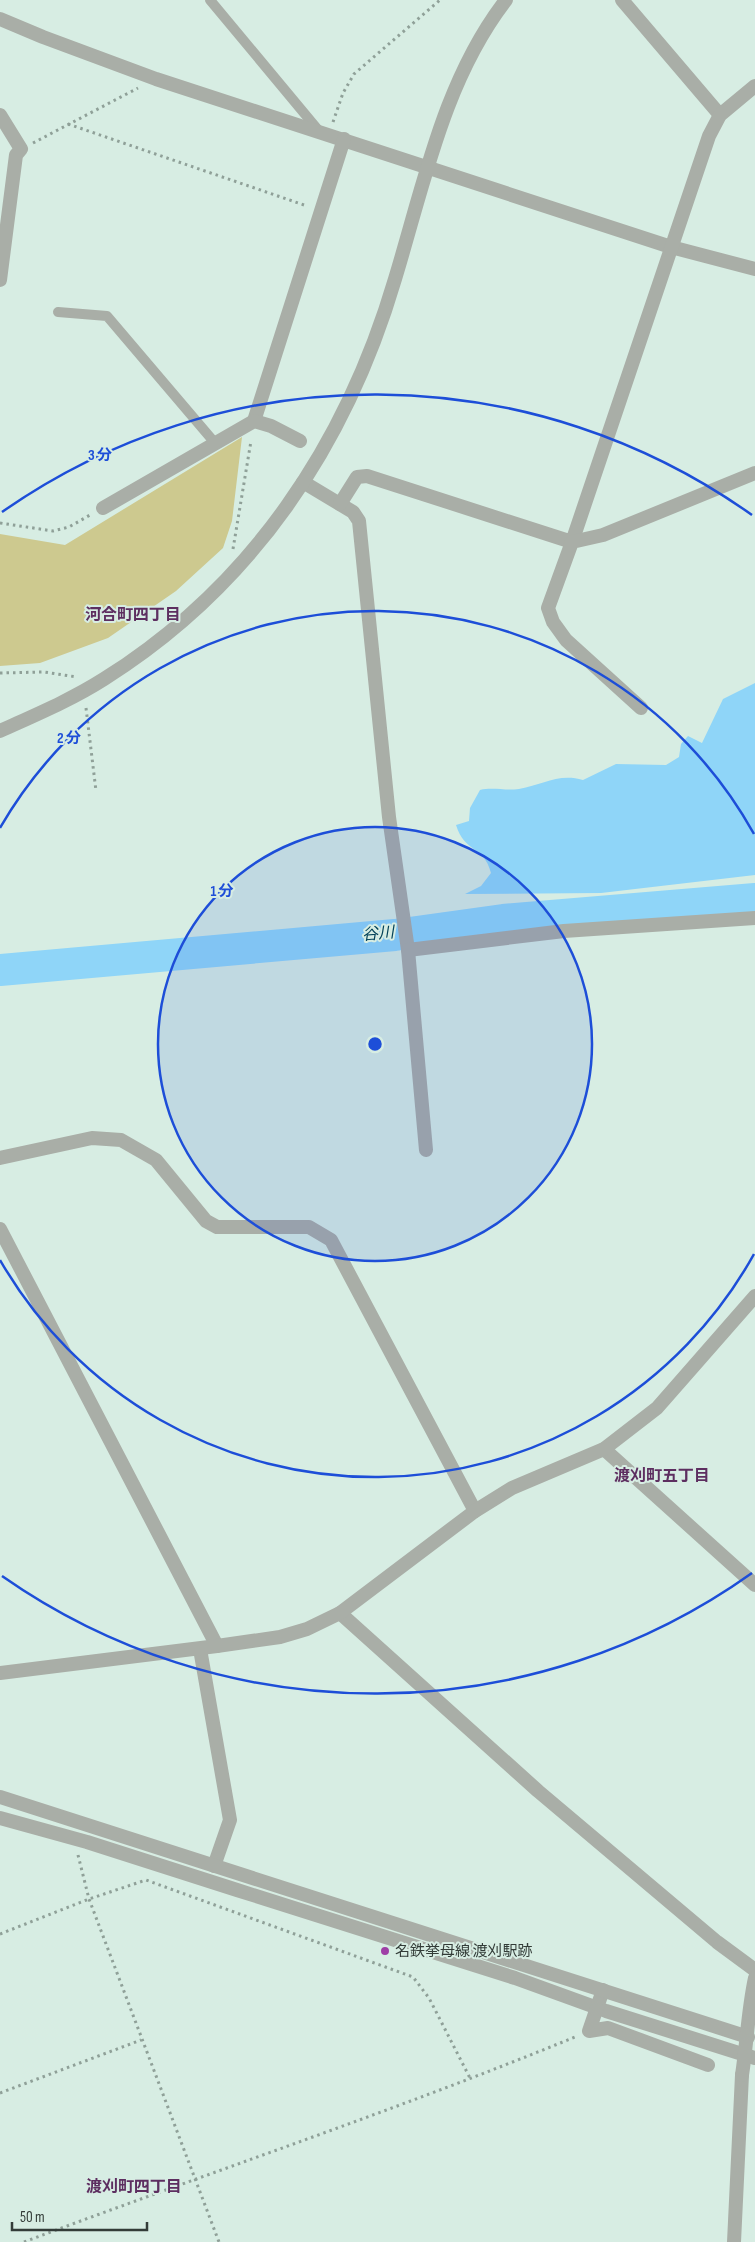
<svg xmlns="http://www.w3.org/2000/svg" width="755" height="2242" viewBox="0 0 755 2242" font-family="'Sofia Sans Condensed','Noto Sans JP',sans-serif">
	<rect width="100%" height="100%" fill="#d7ede3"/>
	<path fill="#cdc98f" d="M242,437L232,521L223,548L176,591L108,638L40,663L0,666V534L65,545Z"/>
	<path fill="#8fd5f8" d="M755,683V875L601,893L465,894L481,886L491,873C484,845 465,854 456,825L469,821L470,808L480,790C493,787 505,791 519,789C543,785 558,773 583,780L616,764L666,765L679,757L681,744L688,736L702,743L723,699Z"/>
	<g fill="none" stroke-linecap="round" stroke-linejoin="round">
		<path stroke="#8fd5f8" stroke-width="32" d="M0,970L395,935L503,920L755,899"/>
		<g stroke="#8fa098" stroke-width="3" stroke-dasharray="2.5 4" stroke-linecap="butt">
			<path d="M333,122L343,93L354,74L440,0"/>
			<path d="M68,124L307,206"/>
			<path d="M33,143L138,88"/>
			<path d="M0,523L53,531L69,527L90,515"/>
			<path d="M233,549L251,441"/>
			<path d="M0,673L44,672L77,677"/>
			<path d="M86,708L96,791"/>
			<path d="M78,1855L89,1899L219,2242"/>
			<path d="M0,1934L89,1899L146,1880L413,1977L429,1998L471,2080"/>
			<path d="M0,2093L141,2040"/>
			<path d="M24,2242C208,2173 394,2111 575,2037"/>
		</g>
		<g stroke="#a9aea7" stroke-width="10">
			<path d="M210,0L319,131"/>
			<path d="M58,312L107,316L215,443"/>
		</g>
		<path stroke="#a9aea7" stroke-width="14" d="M0,1818L87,1842L237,1890L515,1978L606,2011L755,2058"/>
		<g stroke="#a9aea7" stroke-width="14">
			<path d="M622,0L720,115"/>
			<path d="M0,19L43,37L156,79L671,247L755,269"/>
			<path d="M0,115L21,149L16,155L0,280"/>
			<path d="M254,421L344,139"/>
			<path d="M303,482L353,512L359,521L389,817L408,950L426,1150"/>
			<path d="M340,504L357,477L367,476L572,542L709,136L720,115L755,86"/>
			<path d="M103,508L254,421L271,426L300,441"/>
			<path d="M641,708L566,640L553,622L548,608L572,542L603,535L755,473"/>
			<path d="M408,950L564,931L755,918"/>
			<path d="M0,1158L92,1138L121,1140L156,1160L206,1221L217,1227H309L331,1240L475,1511"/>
			<path d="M0,1229L217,1646"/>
			<path d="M604,1449L755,1585"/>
			<path d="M340,1613L538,1791L717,1942L755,1970"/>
			<path d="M200,1649L230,1820L214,1866"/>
			<path d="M603,1990L589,2031L608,2028L708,2065"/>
			<path d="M734,2242L742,2075"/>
		</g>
		<g stroke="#a9aea7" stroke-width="14">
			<path d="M0,731C35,715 71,700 104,679C252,586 346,445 395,279C424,184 444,80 506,0"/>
			<path d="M0,1673L217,1646L280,1637L307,1629L340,1613L475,1511L512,1488L604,1449L657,1408L755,1296"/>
			<path d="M0,1797L748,2037"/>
			<path d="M742,2075C747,2042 748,2010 755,1978"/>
		</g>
	</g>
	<circle cx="375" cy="1044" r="217" fill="#1d4ed8" fill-opacity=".12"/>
	<g fill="none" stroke="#1d4ed8" stroke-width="2.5">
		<circle cx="375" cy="1044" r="217"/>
		<path d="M754 1254A433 433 0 0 1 0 1260M0 828A433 433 0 0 1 754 834"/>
		<path d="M752 1573A650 650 0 0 1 2 1576M2 512A650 650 0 0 1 752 515"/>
	</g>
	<circle fill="#9e3ea6" stroke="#d7ede3" stroke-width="2" cx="385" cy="1951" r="5"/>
	<g text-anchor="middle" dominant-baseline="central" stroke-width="4" stroke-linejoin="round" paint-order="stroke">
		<g font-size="15" fill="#333c38" stroke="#d7ede3" text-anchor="start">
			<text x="395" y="1951">名鉄挙母線 渡刈駅跡</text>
		</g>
		<g font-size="16" font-weight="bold" fill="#5d2e60" stroke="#d7ede3">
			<text x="133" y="615">河合町四丁目</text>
			<text x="662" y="1476">渡刈町五丁目</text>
			<text x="134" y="2187">渡刈町四丁目</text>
		</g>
		<g font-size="16" font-style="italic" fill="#034259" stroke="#d7ede3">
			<text transform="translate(378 934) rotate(-5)">谷川</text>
		</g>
	</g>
	<circle cx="375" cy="1044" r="8" fill="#1d4ed8" stroke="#d7ede3" stroke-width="2.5"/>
	<g font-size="15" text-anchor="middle" font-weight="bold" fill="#1d4ed8" stroke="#d7ede3" stroke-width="4" stroke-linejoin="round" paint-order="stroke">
		<text x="100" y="460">3 分</text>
		<text x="69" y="743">2 分</text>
		<text x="222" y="896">1 分</text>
	</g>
	<path d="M12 2222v8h135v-8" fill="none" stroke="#333c38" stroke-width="2.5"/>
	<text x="20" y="2222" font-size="15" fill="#333c38" stroke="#d7ede3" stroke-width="4" paint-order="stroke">50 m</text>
</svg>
